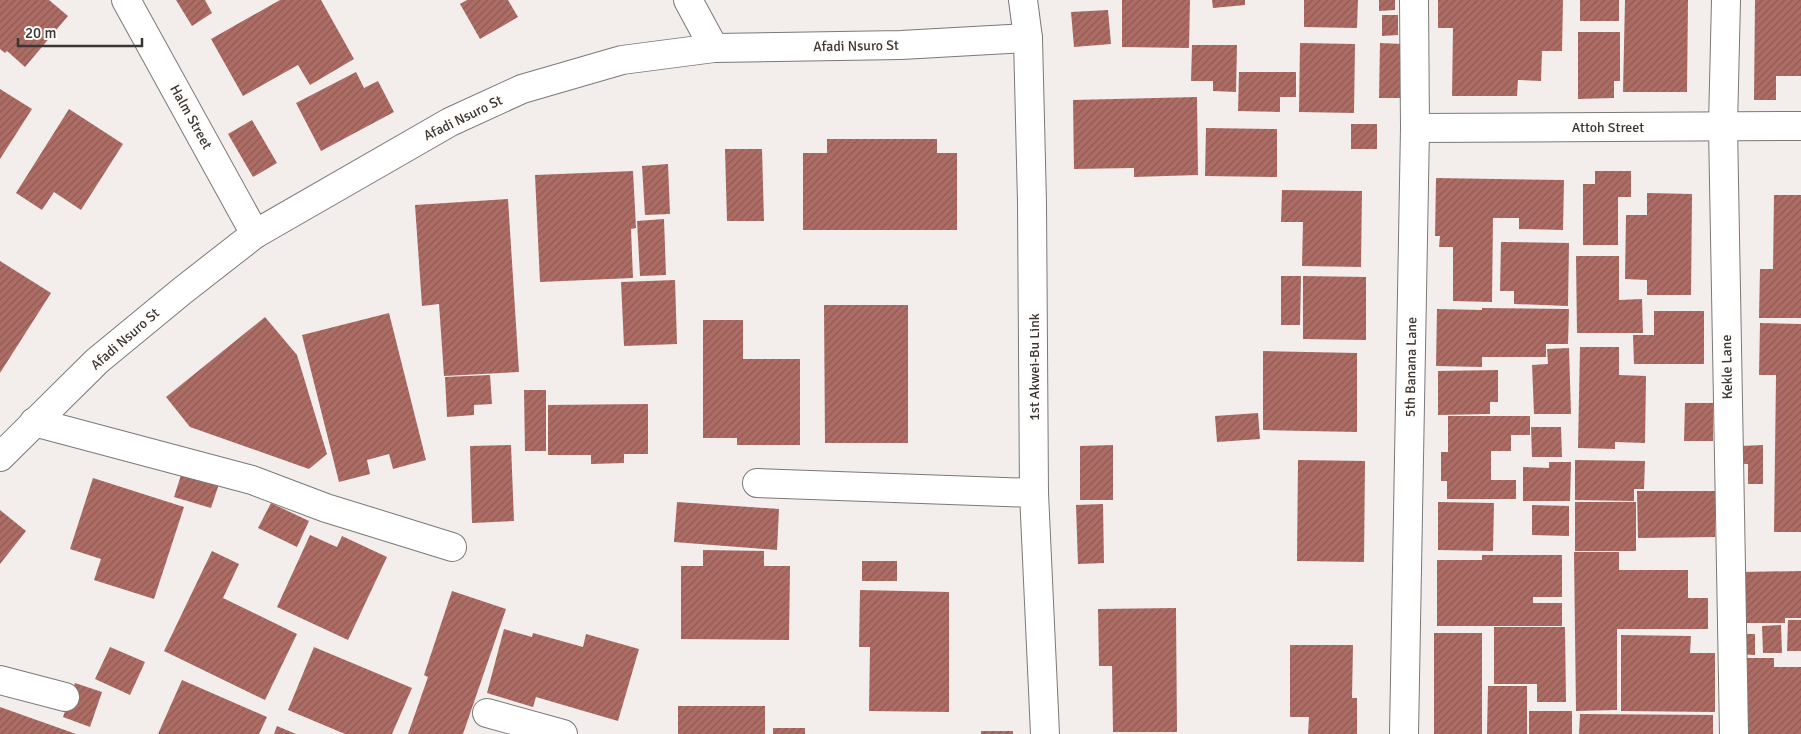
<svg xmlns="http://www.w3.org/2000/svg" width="1801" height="734" viewBox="0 0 1801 734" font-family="Signika,sans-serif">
	<defs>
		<pattern id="building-hatch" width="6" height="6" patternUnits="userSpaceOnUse" patternTransform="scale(1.25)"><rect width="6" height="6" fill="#ad6d65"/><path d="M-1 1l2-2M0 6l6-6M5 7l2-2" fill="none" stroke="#8e5a54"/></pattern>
	</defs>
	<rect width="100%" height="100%" fill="#f3eeec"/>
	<g fill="url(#building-hatch)">
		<path d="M0,0H49L68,16L25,67L7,51L5,53L0,49Z"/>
		<path d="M176,0H205L212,13L192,26Z"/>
		<path d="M280,0H321L354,59L310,85L298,65L243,96L211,39Z"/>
		<path d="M467,0H508L518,17L480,39L460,4Z"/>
		<path d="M1122,0H1190L1189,48L1122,47Z"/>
		<path d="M1212,0H1245V5L1213,8Z"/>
		<path d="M1304,0H1358L1357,28L1304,27Z"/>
		<path d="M1379,0H1395V10L1379,11Z"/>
		<path d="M1438,0H1563L1562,51H1542L1541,81L1518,80L1517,96H1452L1453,28H1438Z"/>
		<rect x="1580" y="0" width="39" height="21"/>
		<path d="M1625,0H1688L1687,92H1623Z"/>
		<path d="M1755,0H1801V76H1776V100H1754Z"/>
		<path d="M1108,10L1111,44L1074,47L1071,12Z"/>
		<path d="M1382,15H1398V35L1382,36Z"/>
		<path d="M1578,32H1620V81H1614V98L1578,99Z"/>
		<path d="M1300,43L1355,44L1354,113L1299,112Z"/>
		<path d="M1380,43L1403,44V98H1379Z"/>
		<path d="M1192,45H1237L1236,92L1213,91V81H1191Z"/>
		<path d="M356,72L364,88L378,81L394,112L321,151L296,103Z"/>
		<path d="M1239,72H1296V97H1280V112L1238,111Z"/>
		<path d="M0,89L32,109L0,159Z"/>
		<path d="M1197,97L1198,175L1134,177V168L1074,169L1073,100Z"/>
		<path d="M69,109L123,144L81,210L54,192L42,210L16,193Z"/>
		<path d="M252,120L277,163L253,177L228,134Z"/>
		<rect x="1351" y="124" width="26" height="25"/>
		<path d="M1206,128L1277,129V177L1205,176Z"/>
		<path d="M827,139H937V153H957V230H803V153H827Z"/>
		<path d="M725,149H762L764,221H727Z"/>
		<path d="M668,164L670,214L645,215L642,166Z"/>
		<path d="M633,171L636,228L631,229L633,278L540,282L535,175Z"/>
		<path d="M1595,171H1631V197H1618V245H1583V184H1595Z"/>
		<path d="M1436,178L1564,180L1563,230L1519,229V218H1493L1492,302L1453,301V247H1439L1440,236H1435Z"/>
		<path d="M1282,190L1362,191L1361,267L1302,266L1303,222H1281Z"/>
		<path d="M1647,193L1692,194L1691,295H1647V280L1625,279L1626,215H1647Z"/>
		<path d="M1774,195H1801V318H1759L1760,269H1773Z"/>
		<path d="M508,199L519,372L444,376L439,304L422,306L415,205Z"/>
		<path d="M664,219L666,275L640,276L637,221Z"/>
		<path d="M1501,242L1569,243L1568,306L1514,304V291H1500Z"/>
		<path d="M1576,256H1619V300L1642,299L1643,333H1577Z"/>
		<path d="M0,261L51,293L0,373Z"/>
		<path d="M1281,276H1301L1300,325H1281Z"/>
		<path d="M1303,276L1366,277V340L1303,339Z"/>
		<path d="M675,280L677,344L624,346L621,282Z"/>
		<path d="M824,305H908V443H825Z"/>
		<path d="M1482,308L1569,309L1568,344H1546V357H1482V367L1436,366L1437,309L1482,310Z"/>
		<path d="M1654,311H1704V364H1634L1633,335H1654Z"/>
		<path d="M389,313L426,460L393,469L389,454L367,460L370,474L339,482L302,335Z"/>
		<path d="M265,317L297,355L327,454L309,469L190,427L166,397Z"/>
		<path d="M703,320H743V359H800V445H737V438H703Z"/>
		<path d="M1760,323L1801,324V532H1774L1776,375H1759Z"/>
		<path d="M1580,347H1619V375L1646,376L1645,443L1615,442V449L1578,448Z"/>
		<path d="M1569,348L1571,414H1534L1532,365L1548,364L1547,349Z"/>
		<path d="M1263,351L1357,353V432L1263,430Z"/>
		<path d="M1498,370V402H1490V414L1438,415V371Z"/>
		<path d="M490,375L492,404L474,405V415L447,417L445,377Z"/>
		<path d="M524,390H546V451H525Z"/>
		<path d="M1685,403H1713V441H1684Z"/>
		<path d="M648,404V454H624V463L591,464V455H548V405Z"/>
		<path d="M1258,413L1260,439L1217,442L1215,416Z"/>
		<path d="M1448,416H1530V435H1511V451H1491V480H1516V499H1447V481H1441V452H1448Z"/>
		<path d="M1531,427H1561L1562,457H1532Z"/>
		<path d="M511,445L514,521L472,523L470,446Z"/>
		<path d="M1113,445V500H1080V446Z"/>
		<path d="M1763,445V484H1748V464H1741V446Z"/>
		<path d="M1298,460L1365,461L1364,562L1297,561Z"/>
		<path d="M1575,460L1645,461L1644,489H1634V501L1575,500Z"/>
		<path d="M1549,462H1571L1570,501H1523V467L1549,468Z"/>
		<path d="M182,472L219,484L211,508L174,497Z"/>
		<path d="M93,478L184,507L154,599L94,580L101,559L70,549Z"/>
		<path d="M1637,491H1715V537L1638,538Z"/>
		<path d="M677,502L779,509L777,550L674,542Z"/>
		<path d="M1438,502L1494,503L1493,551L1438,550Z"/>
		<rect x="1575" y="502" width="61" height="49"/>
		<path d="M271,503L309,521L297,547L258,528Z"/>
		<path d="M1103,504L1104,563L1078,564L1076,505Z"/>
		<path d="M1532,505L1569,506V536L1532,535Z"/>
		<path d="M0,510L26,531L0,564Z"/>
		<path d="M310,535L337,547L342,536L387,557L348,640L277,607Z"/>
		<path d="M703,550L764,551V566H790L789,640L681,639V566H703Z"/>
		<path d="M212,551L239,564L223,598L297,634L265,700L164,651Z"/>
		<path d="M1574,552H1619V570H1688V598H1708V629H1617V710L1576,711Z"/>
		<path d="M1482,555H1562V597H1533V603H1562V626H1437V560H1482Z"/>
		<rect x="862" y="561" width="35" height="20"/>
		<path d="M1801,571V618H1785V623H1741V572Z"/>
		<path d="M860,590L949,592V712L869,711L870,647H859Z"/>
		<path d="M452,591L506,609L463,734H408L428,677L424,675Z"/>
		<path d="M1176,608L1177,732H1113L1112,666H1099L1098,609Z"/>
		<path d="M1788,620H1801V651H1787Z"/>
		<path d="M1781,625L1782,653H1763L1762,626Z"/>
		<path d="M1494,627H1565L1566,702H1537V684H1494Z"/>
		<path d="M504,629L532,637L533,633L583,647L586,634L639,649L618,721L536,697L533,707L487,693Z"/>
		<rect x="1434" y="633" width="48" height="101"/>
		<path d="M1736,634H1755V655L1736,654Z"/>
		<path d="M1621,635L1691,636L1690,653H1715V712L1621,711Z"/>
		<path d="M1290,645H1353L1352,698H1357V734H1308L1309,717H1290Z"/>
		<path d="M110,647L145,662L130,695L95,679Z"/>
		<path d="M314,647L412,688L392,734H345L288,710Z"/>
		<path d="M1741,658H1774V667H1801V734H1741Z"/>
		<path d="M182,680L267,717L259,734H158Z"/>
		<path d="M75,683L102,692L90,727L63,717Z"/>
		<path d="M1488,686H1527V734H1487Z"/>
		<rect x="678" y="706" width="87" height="28"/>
		<path d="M0,707L76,734H0Z"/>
		<rect x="1529" y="711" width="43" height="23"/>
		<path d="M1580,714L1713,715V734H1579Z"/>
		<path d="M277,726L296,734H274Z"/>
		<rect x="773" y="728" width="32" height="6"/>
		<rect x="981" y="731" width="32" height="3"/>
	</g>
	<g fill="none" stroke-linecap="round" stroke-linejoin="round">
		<defs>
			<g id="minor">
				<path d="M126,0L255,234"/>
				<path d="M688,0L714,48"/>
				<path d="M1023,0L1028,38L1032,203L1034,493L1045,734"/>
				<path d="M1726,0L1723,126L1734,734"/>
				<path d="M1415,128L1801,126"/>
				<path d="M34,422L252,480L326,508L452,547"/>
				<path d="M0,457L97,361L182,291L255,234L450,122L522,89L622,60L714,48L901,45L1028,38"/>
				<path d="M757,483L1034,493"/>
				<path d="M0,680L65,697"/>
				<path d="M487,713L563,734"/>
				<path d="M1404,734L1415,128L1414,0"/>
			</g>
		</defs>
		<use href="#minor" stroke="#7c7876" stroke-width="30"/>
		<use href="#minor" stroke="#fff" stroke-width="28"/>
	</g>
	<g text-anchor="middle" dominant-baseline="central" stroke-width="5" stroke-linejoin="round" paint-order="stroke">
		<g font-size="14" fill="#393736" stroke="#fffcfa">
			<text transform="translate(856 46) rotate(-1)">Afadi Nsuro St</text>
			<text transform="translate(191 117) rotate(61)">Halm Street</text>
			<text transform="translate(463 118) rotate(-26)">Afadi Nsuro St</text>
			<text x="1608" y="127">Attoh Street</text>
			<text transform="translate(125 339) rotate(-41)">Afadi Nsuro St</text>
			<text transform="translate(1034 367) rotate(-90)">1st Akwei-Bu Link</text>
			<text transform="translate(1411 367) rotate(-89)">5th Banana Lane</text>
			<text transform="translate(1727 367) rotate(-91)">Kekle Lane</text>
		</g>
	</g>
	<path d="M18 38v8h124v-8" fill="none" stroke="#393736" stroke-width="2.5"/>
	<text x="25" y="38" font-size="15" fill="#393736" stroke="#fffcfa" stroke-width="4" paint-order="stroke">20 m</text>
</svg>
